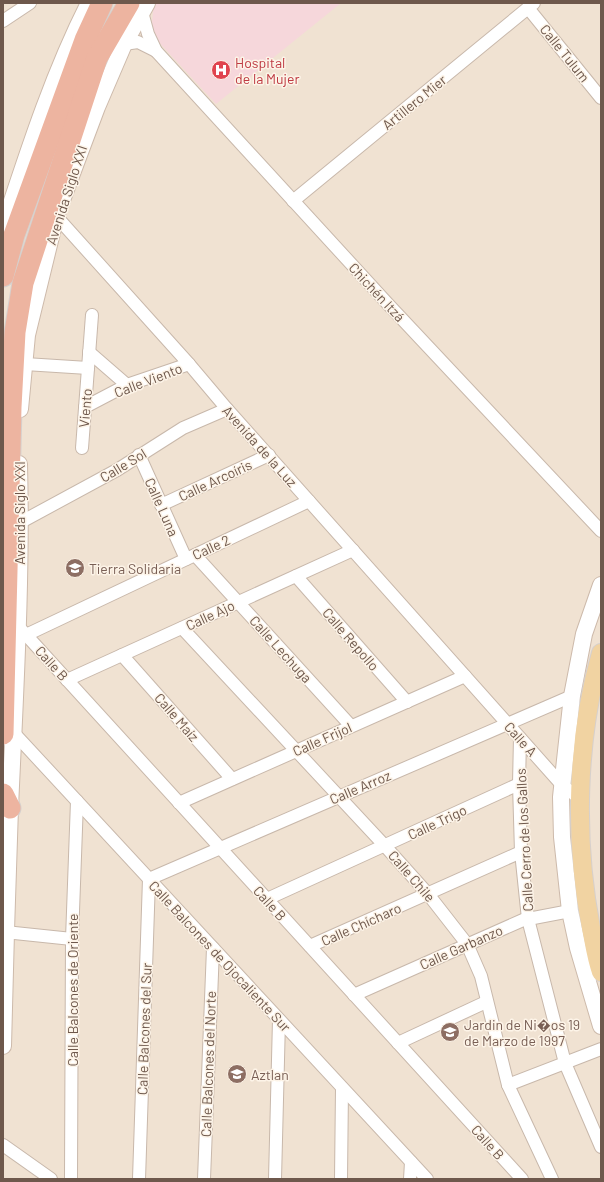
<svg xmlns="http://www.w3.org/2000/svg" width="604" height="1182" viewBox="0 0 604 1182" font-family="Barlow,sans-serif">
	<rect width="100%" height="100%" fill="#f9f0e3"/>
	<rect fill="#f0e2d2" x="3" y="3" width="598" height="1176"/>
	<path fill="#f6d7db" d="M154,3H341L216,104L153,36L152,22Z"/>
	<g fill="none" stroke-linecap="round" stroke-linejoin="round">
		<defs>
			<g id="street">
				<path d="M528,8L601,98"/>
				<path d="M142,12L148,34L156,51L387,303L601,531"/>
				<path d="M3,21L30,3"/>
				<path d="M124,44L138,42L156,51"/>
				<path d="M293,201L534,3"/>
				<path d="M56,216L189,364L227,409L562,785L580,799"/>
				<path d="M89,352L127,385"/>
				<path d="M25,364L88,368"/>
				<path d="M85,407L127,385L189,364"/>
				<path d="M82,448L92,315"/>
				<path d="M139,455L186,559"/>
				<path d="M161,505L269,455"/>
				<path d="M21,522L117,470L183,428L227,409"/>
				<path d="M195,555L351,726"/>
				<path d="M296,576L407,702"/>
				<path d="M18,626L522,1179"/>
				<path d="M182,628L385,846L428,894L467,944L481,976L508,1085L552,1179"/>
				<path d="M26,635L309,501"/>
				<path d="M122,655L232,779"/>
				<path d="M67,680L353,550"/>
				<path d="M13,732L427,1179"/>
				<path d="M520,738L519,784L521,852L528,919L565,1063L601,1147"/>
				<path d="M179,803L465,676"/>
				<path d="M267,899L519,784"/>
				<path d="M5,932L72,939"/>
				<path d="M310,946L521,852"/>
				<path d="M354,995L523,920L570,911"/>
				<path d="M398,1043L486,1002"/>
				<path d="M508,1085L601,1049"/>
				<path d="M3,1145L51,1179"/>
				<path d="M71,1179L72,939L77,801"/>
				<path d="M139,1179L149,879L572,696"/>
				<path d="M204,1179L213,948"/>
				<path d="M275,1179L279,1020"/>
				<path d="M341,1179L342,1088"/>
				<path d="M410,1179L411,1162"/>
			</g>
			<g id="secondary">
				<path d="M3,228C28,152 53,74 89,3"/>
				<path d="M20,409L27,335L56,216L97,107L124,44L147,3"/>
				<path d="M601,585L584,634L572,696L561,797L562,837L570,911L578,948L601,1026"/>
				<path d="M3,1046C5,967 7,887 10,808C15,693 22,579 19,464"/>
			</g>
			<path id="primary" d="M601,653C576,739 574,840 591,928C594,943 596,958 601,972"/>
			<g id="highway">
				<path d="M3,276L14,235L85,40L102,3"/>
				<path d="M3,734L11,407L15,332L23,283L97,58L129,3"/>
				<path d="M3,794L10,808"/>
			</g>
		</defs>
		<use href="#street" stroke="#c8b8ab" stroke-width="14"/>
		<use href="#secondary" stroke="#cdbaab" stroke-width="18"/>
		<use href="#primary" stroke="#d6d0cd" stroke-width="20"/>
		<use href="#highway" stroke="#d6d0cd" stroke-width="23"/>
		<use href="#street" stroke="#fff" stroke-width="12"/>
		<use href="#secondary" stroke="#fff" stroke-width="16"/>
		<use href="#primary" stroke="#f1d3a2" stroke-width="18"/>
		<use href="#highway" stroke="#edb4a0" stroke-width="21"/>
	</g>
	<defs>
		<symbol id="hospital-disc" viewBox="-11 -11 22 22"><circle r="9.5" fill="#e0444e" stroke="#fdf4e8"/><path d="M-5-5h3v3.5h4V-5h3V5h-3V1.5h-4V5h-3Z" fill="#fff"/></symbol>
		<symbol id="school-disc" viewBox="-11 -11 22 22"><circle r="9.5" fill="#8d6e63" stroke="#fdf4e8"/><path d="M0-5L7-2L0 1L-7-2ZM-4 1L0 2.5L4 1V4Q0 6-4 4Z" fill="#fff"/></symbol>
	</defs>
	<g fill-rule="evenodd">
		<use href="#hospital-disc" x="210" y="59" width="22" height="22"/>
		<use href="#school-disc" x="64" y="557" width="22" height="22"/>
		<use href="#school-disc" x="439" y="1021" width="22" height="22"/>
		<use href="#school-disc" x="226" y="1063" width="22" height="22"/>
	</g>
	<g text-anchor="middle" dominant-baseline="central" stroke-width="3" stroke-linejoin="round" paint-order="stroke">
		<g font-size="14" fill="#6e584c" stroke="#fdf4e8">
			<text transform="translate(565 53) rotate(51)">Calle Tulum</text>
			<text transform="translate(414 102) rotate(-39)">Artillero Mier</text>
			<text transform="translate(66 195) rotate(-72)">Avenida Siglo XXI</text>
			<text transform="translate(377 292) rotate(47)">Chichén Itzá</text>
			<text transform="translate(148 380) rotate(-21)">Calle Viento</text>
			<text transform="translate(85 408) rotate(-85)">Viento</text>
			<text transform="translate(260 446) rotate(48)">Avenida de la Luz</text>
			<text transform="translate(123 465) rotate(-31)">Calle Sol</text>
			<text transform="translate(215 480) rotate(-25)">Calle Arcoíris</text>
			<text transform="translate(162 507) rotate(66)">Calle Luna</text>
			<text transform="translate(19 513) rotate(-90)">Avenida Siglo XXI</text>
			<text transform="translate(211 547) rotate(-25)">Calle 2</text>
			<text transform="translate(210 615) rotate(-25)">Calle Ajo</text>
			<text transform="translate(351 639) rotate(49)">Calle Repollo</text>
			<text transform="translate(281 649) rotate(48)">Calle Lechuga</text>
			<text transform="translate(52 663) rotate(48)">Calle B</text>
			<text transform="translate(177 717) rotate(49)">Calle Maíz</text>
			<text transform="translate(322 739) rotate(-24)">Calle Frijol</text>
			<text transform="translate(521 739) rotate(48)">Calle A</text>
			<text transform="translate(360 787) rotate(-23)">Calle Arroz</text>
			<text transform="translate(437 822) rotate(-25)">Calle Trigo</text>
			<text transform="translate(524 840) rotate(-93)">Calle Cerro de los Gallos</text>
			<text transform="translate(412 876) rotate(49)">Calle Chile</text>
			<text transform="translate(270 903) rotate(48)">Calle B</text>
			<text transform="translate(361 924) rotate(-24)">Calle Chícharo</text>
			<text transform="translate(461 947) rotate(-24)">Calle Garbanzo</text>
			<text transform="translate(220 956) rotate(47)">Calle Balcones de Ojocaliente Sur</text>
			<text transform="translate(72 990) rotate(-90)">Calle Balcones de Oriente</text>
			<text transform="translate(144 1029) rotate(-88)">Calle Balcones del Sur</text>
			<text transform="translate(208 1064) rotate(-88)">Calle Balcones del Norte</text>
			<text transform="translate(488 1142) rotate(48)">Calle B</text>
		</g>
		<g font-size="14" fill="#be3a42" stroke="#fdf4e8" text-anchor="start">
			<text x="235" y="62">Hospital<tspan x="235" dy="16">de la Mujer</tspan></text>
		</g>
		<g font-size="14" fill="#785e54" stroke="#fdf4e8" text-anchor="start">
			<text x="89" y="568">Tierra Solidaria</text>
			<text x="464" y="1024">Jardin de Ni�os 19<tspan x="464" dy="16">de Marzo de 1997</tspan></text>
			<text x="251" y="1074">Aztlan</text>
		</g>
	</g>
	<rect width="604" height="1182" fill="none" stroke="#6e584c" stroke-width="8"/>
</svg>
